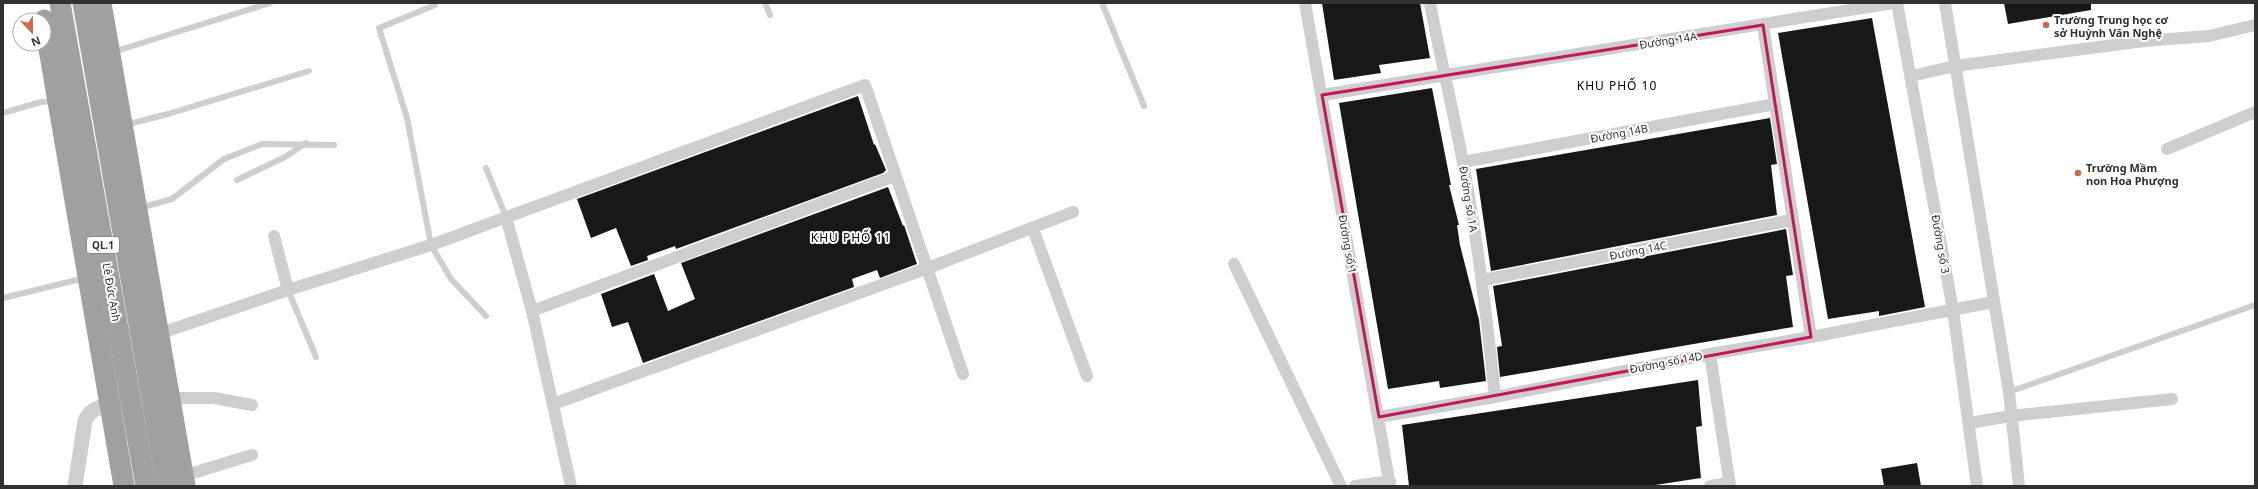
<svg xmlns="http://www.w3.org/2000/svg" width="2258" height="489" viewBox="0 0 2258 489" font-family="'Noto Sans',sans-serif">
	<rect width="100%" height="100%" fill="#fff"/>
	<g fill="#181818">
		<path d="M1322,3H1420L1430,58L1379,65L1381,73L1334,80Z"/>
		<path d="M2004,3H2091V10L2008,24Z"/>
		<path d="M1872,18L1925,307L1879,316V311L1828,319L1778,33Z"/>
		<path d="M1432,88L1451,185H1449L1459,225H1457L1460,245L1479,320L1486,381L1440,388L1439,381L1388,389L1339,103Z"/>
		<path d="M858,96L874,145L875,144L886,170L883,173L676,249L675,246L647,256L648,260L631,266L616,228L591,238L577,199Z"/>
		<path d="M1770,118L1777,164L1771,165L1777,215L1491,271L1476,169Z"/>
		<path d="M888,187L903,226L904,225L917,264L880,278L877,270L852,279L854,287L643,363L628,322L612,327L601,294L654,274L668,311L695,299L681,263Z"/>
		<path d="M1786,229L1793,275L1786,276L1793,327L1500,377L1497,347L1502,346L1493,286Z"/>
		<path d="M1698,380L1702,426L1696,427L1701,478L1649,486H1409L1402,425Z"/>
		<path d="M1917,463L1921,486H1884L1881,469Z"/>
	</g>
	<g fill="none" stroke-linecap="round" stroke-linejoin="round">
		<g stroke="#cecece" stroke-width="6">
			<path d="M765,3L770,15"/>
			<path d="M1102,3L1144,106"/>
			<path d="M435,5L379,28L407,118L431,245L451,279L486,316"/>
			<path d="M113,52L270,3"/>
			<path d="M3,113L41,102L54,101"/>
			<path d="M125,125L168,114L309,71"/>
			<path d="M486,168L506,217"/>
			<path d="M237,180L285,157L306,143"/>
			<path d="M140,208L172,199L224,159L262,144L334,145"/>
			<path d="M288,290L316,357"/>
			<path d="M3,298L85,278"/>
			<path d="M2009,392L2255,305"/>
		</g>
		<g stroke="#cecece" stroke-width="12">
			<path d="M1305,3L1390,486"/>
			<path d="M1430,3C1440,57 1453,109 1463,163C1478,240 1487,318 1495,397"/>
			<path d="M1897,3L1953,310L1977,486"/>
			<path d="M1945,3L2009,392L2019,486"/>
			<path d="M1763,25L1811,337"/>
			<path d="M1911,76L1955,66L2144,41L2209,36L2255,25"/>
			<path d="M1322,95L1893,3"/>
			<path d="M2167,149L2255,112"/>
			<path d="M1463,162L1775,104"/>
			<path d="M506,217L532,311L571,486"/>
			<path d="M1033,229L1087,376"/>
			<path d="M274,236L288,290"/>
			<path d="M1234,264L1341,486"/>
			<path d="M1483,280L1792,220"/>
			<path d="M532,311L895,176"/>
			<path d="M158,334L288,290L431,245L865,85L963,374"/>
			<path d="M1710,354L1730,486"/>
			<path d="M170,398H214L252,405"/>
			<path d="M553,404L928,268L1073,212"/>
			<path d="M1379,417L1495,397L1710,354L1811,337L1993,302"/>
			<path d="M1969,423L2011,416L2172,399"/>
			<path d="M183,476L252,455"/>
			<path d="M1355,486L1390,481"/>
			<path d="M1710,486L1729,483"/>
		</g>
		<path stroke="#cecece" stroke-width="15" d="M75,486L85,421C91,404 116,404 131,401"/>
		<g stroke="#a0a0a0" stroke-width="21">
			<path d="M60,3L146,486"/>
			<path d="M83,3L167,486"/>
			<path d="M101,3L185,486"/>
			<path d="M44,20L124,486"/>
		</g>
	</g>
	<path fill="none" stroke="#c2185b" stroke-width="3" stroke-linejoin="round" d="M1763,25L1811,337L1379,417L1322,95Z"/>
	<g fill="#d26749" stroke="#fff" stroke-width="1.5">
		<circle cx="2046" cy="25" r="4"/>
		<circle cx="2078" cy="173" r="4"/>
	</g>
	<g text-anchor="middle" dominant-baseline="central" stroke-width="4" stroke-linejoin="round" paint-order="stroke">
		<rect fill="#fff" stroke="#6f6f6f" stroke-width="1" x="87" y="237" width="32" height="16" rx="3"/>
		<g font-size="10" font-weight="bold" fill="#313131">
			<text x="103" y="245">QL.1</text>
		</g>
		<g font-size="11" font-weight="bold" fill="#313131" stroke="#fff" text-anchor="start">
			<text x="2054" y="19">Trường Trung học cơ<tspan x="2054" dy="13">sở Huỳnh Văn Nghệ</tspan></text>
			<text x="2086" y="167">Trường Mầm<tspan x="2086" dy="13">non Hoa Phượng</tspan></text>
		</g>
		<g font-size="11" fill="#313131" stroke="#fff">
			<text transform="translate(1668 40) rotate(-9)">Đường 14A</text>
			<text transform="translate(1619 133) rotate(-11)">Đường 14B</text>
			<text transform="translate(1469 199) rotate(81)">Đường số 1A</text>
			<text transform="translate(1348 244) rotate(80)">Đường số 1</text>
			<text transform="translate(1941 244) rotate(80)">Đường số 3</text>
			<text transform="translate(1638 250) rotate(-11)">Đường 14C</text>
			<text transform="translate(112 292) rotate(80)">Lê Đức Anh</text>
			<text transform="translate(1666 362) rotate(-11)">Đường số 14D</text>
		</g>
		<g font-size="12" letter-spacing="1" fill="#000" stroke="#fff">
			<text x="1617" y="85">KHU PHỐ 10</text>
			<text x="851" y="237">KHU PHỐ 11</text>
		</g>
	</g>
	<rect width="2258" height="489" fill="none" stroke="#313131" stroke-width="8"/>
	<g transform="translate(32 32) rotate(158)"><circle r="19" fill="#ffffff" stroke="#adadad"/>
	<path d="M0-3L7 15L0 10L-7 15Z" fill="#d26749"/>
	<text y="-6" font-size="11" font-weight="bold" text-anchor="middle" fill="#313131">N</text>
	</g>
</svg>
